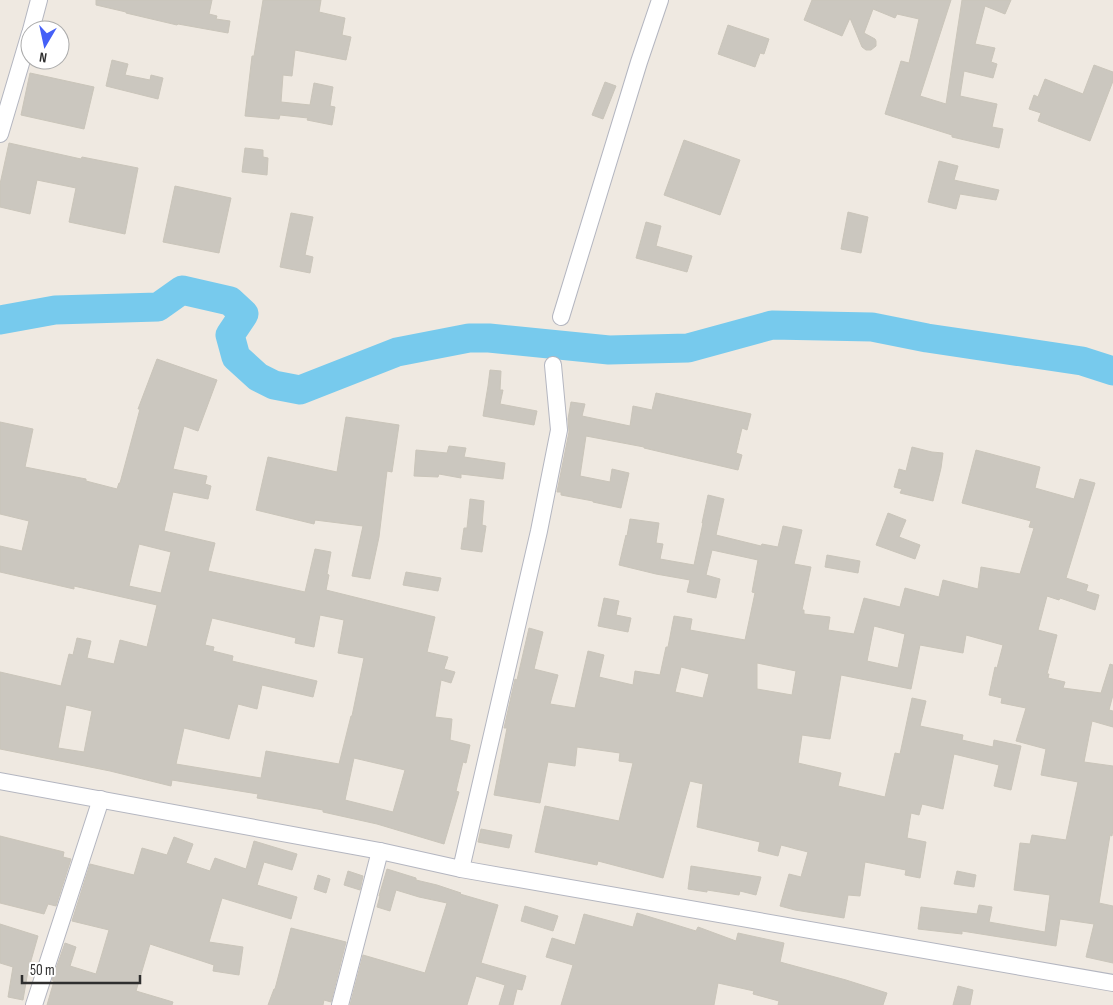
<svg xmlns="http://www.w3.org/2000/svg" width="1113" height="1005" viewBox="0 0 1113 1005" font-family="'Sofia Sans Condensed',sans-serif">
	<rect width="100%" height="100%" fill="#efe9e1"/>
	<g fill="none" stroke-linecap="round" stroke-linejoin="round">
		<path stroke="#77caed" stroke-width="29" d="M0,320L55,310L158,307L182,290L230,301L244,314L230,335L236,357L258,377L274,385L300,390L397,352L469,338H489L609,350L688,348L772,325L872,327L927,338L1082,361L1113,371"/>
	</g>
	<g fill="#cbc7bf" stroke="#cac5ba" fill-rule="evenodd">
		<path d="M96,0H212L209,14L217,16L216,19L230,21L228,33L178,24L177,25L126,13V12L96,5Z"/>
		<path d="M263,0H321L319,12L345,18L342,35L351,37L346,60L295,50L292,76L283,75L281,102L310,105L314,83L333,87L330,106L335,107L332,125L307,120L308,118L280,115L279,119L245,116L252,56H254Z"/>
		<path d="M812,0H951L920,96L946,104L962,0H1011L1005,14L985,6L975,44L995,48L991,62L997,64L993,78L964,71L960,96L997,104L992,127L1003,129L999,148L952,137V135L885,114L901,61L909,63L919,19L897,14L895,18L873,9L864,33L875,39L876,41V46L871,50H866L862,47L850,18L842,36L804,20Z"/>
		<path d="M728,25L769,39L764,54L760,53L755,67L718,54Z"/>
		<path d="M112,60L128,64L125,75L150,80L151,75L163,78L158,99L106,86Z"/>
		<path d="M1094,65L1113,72V81L1090,141L1038,121L1041,113L1029,109L1034,95L1038,97L1045,79L1083,94Z"/>
		<path d="M30,73L94,87L84,129L21,115Z"/>
		<path d="M605,82L616,86L603,119L592,115Z"/>
		<path d="M684,140L740,160L720,215L664,195Z"/>
		<path d="M9,143L81,159L82,157L138,168L125,234L69,222L76,188L37,180L30,214L0,207V184Z"/>
		<path d="M245,148L263,150V157L268,158L267,175L242,172Z"/>
		<path d="M939,161L958,166L954,180L999,190L996,200L960,194L956,209L928,202Z"/>
		<path d="M175,186L231,198L219,253L163,242Z"/>
		<path d="M848,212L868,217L861,253L841,249Z"/>
		<path d="M291,213L313,217L305,255L313,257L310,273L280,267Z"/>
		<path d="M646,222L661,226L656,246L692,256L687,272L636,258Z"/>
		<path d="M157,359L217,380L198,431L184,426L173,469L207,476L205,484L211,486L208,499L173,492L164,531L215,543L208,571L305,592L315,549L331,552L327,574L329,575L326,590L435,617L427,652L448,657L444,669L455,672L451,683L441,680L435,717L452,719L450,740L470,745L466,763L463,762L456,791L459,792L444,844L377,824L323,812V810L257,798L258,794L172,780L171,786L110,771L0,749V672L61,686L69,654L73,655L77,638L91,641L87,658L114,664L120,640L147,647L157,605L74,586V589L0,572V546L22,551L29,521L0,514V422L33,429L25,467L86,479V481L117,489L119,483H120L140,409H138ZM139,544L171,552L161,593L129,586ZM320,615L344,620L338,653L364,658L352,716H351L339,764L266,751L261,778L176,764L184,728L229,739L238,704L257,709L262,685L313,697L317,681L232,661L233,656L213,651L214,647L205,645L212,618L296,638L295,643L314,647ZM66,705L92,711L84,752L58,748ZM354,758L405,770L393,812L345,800Z"/>
		<path d="M490,370L501,371L500,390H503L500,404L537,411L534,425L483,416L488,386Z"/>
		<path d="M656,393L751,414L747,430L742,428L736,453L742,455L738,470L644,448V447L586,436L580,476L610,482L612,469L629,473L621,508L593,502V501L561,495V492H557L569,432L568,419L571,402L585,404L582,416L630,426L633,406L652,410Z"/>
		<path d="M346,417L399,425L392,472L387,471L379,537L370,579L352,576L363,526L315,520L314,524L256,510L268,457L337,472Z"/>
		<path d="M449,446L466,448L464,457L505,463L503,479L461,474V478L439,474L438,477L414,476L416,450L447,453Z"/>
		<path d="M912,447L932,452L943,453L941,468L933,501L900,493L902,489L894,487L899,469L906,471Z"/>
		<path d="M976,450L1040,467L1035,488L1074,499L1080,479L1095,483L1066,578L1088,585L1086,591L1099,595L1095,610L1060,598L1059,600L1047,596L1038,630L1057,635L1047,674H1049L1048,678L1065,682L1063,688L1101,693L1110,664L1113,665V695L1109,710L1113,711V727L1092,721L1084,762L1113,766V829L1112,836L1110,835L1099,903L1113,906V963L1086,957L1094,924L1060,919L1056,946L962,931V934L918,929L921,907L977,914L979,905L992,907L989,922L1045,932L1050,895L1014,890L1020,843L1030,844L1032,835L1066,840L1078,782L1041,775L1046,749L1016,741L1026,708L1001,703L1002,698L989,695L995,667L997,668L1003,645L966,635L963,653L920,645L911,689L841,675L830,739L802,735L798,763L841,773L838,786L885,797L895,753L900,754L912,698L926,701L920,726L963,735L962,740L993,747L994,740L1021,746L1011,790L994,786L999,765L954,754L943,809L922,804L919,815L911,813L907,838L926,842L920,878L905,875L906,870L865,862L860,896L848,895L844,918L795,910L780,906L789,874L801,877L808,852L781,845L778,856L758,851L760,842L697,827L703,784L690,781L663,878L598,861L597,865L535,852L545,806L619,821L633,763L619,761L620,753L577,747L575,766L548,762L540,803L494,795L507,728H504L515,679L517,680L529,628L543,632L534,669L558,675L550,704L575,708L588,651L604,655L599,677L633,685L635,671L660,675L666,647H668L674,616L692,619L690,630L745,640L755,593L752,592L758,560L712,550L706,575L720,579L716,598L687,592L690,580L656,574L619,565L626,535L627,536L630,519L659,523L656,543L663,544L660,559L694,565L703,523H702L708,495L724,499L716,535L761,546L762,544L778,547L783,526L802,530L794,564L811,567L802,610H804V614L830,617L828,630L854,634L864,598L900,607L905,588L939,597L943,580L978,589L981,567L1020,574L1034,528L1029,527L1031,521L962,503ZM874,626L905,634L898,668L867,661ZM757,663L796,671L792,695L757,689ZM681,667L709,674L703,698L675,692Z"/>
		<path d="M470,499L484,501L482,525L486,526L482,552L461,549L464,528H467Z"/>
		<path d="M888,513L906,520L899,537L920,545L915,559L876,545Z"/>
		<path d="M827,555L860,561L858,573L825,567Z"/>
		<path d="M406,572L441,578L438,591L403,585Z"/>
		<path d="M604,598L619,601L616,615L631,618L628,632L598,626Z"/>
		<path d="M481,829L512,835L509,848L478,842Z"/>
		<path d="M0,836L64,852L63,857L71,859L56,906L48,904L44,914L0,903Z"/>
		<path d="M174,837L193,844L186,863L210,871L215,858L246,869L254,841L297,854L292,870L264,862L257,885L297,897L291,919L222,898L209,942L243,947L239,975L213,971L214,965L150,944L136,991L173,1002L172,1005H47L54,981L52,980L65,943L76,947L70,966L96,974L109,930L72,921L90,864L134,875L142,848L167,855Z"/>
		<path d="M691,866L761,877L756,895L740,891L739,895L707,890V892L688,889Z"/>
		<path d="M387,869L416,878V880L437,885L461,893L460,894L498,905L481,963L526,976L522,990L517,989L513,1005H499L505,985L476,976L467,1005H350L363,955L425,973L447,903L419,897L396,890L390,911L377,907L380,896H379Z"/>
		<path d="M348,871L363,876L360,890L344,885Z"/>
		<path d="M957,871L976,875L974,887L954,884Z"/>
		<path d="M318,875L330,879L326,893L314,889Z"/>
		<path d="M525,906L558,916L553,931L521,921Z"/>
		<path d="M637,913L696,931L698,927L736,941L738,933L784,943L780,962L846,980L887,993L883,1005H778L779,1001L753,994L754,991L718,983L714,1005H561L573,965L546,957L552,938L575,945L584,914L633,927Z"/>
		<path d="M0,924L38,936L28,971L23,1000L8,997L13,967L0,963Z"/>
		<path d="M291,928L346,942L331,1002L324,1000L323,1005H268L274,989H275Z"/>
		<path d="M958,986L973,990L970,1005H953Z"/>
	</g>
	<g fill="none" stroke-linecap="round" stroke-linejoin="round">
		<defs>
			<g id="minor">
				<path d="M31,30L39,0"/>
				<path d="M0,134L30,33"/>
				<path d="M561,317L639,62L660,0"/>
				<path d="M0,781L380,851L461,869L1113,983"/>
				<path d="M461,869L539,531L559,430L553,365"/>
				<path d="M34,1005L101,799"/>
				<path d="M340,1005L380,851"/>
			</g>
		</defs>
		<use href="#minor" stroke="#b4b6c0" stroke-width="18"/>
		<use href="#minor" stroke="#fff" stroke-width="16"/>
	</g>
	<g transform="translate(45 45) rotate(189)"><circle r="24" fill="#ffffff" stroke="#ababab"/>
	<path d="M0-4L9 19L0 12L-9 19Z" fill="#4560f7"/>
	<text y="-8" font-size="14" font-weight="bold" text-anchor="middle" fill="#2e2e2e">N</text>
	</g>
	<path d="M22 975v8h118v-8" fill="none" stroke="#2e2e2e" stroke-width="2.5"/>
	<text x="30" y="975" font-size="15" fill="#2e2e2e" stroke="#ffffff" stroke-width="4" paint-order="stroke">50 m</text>
</svg>
